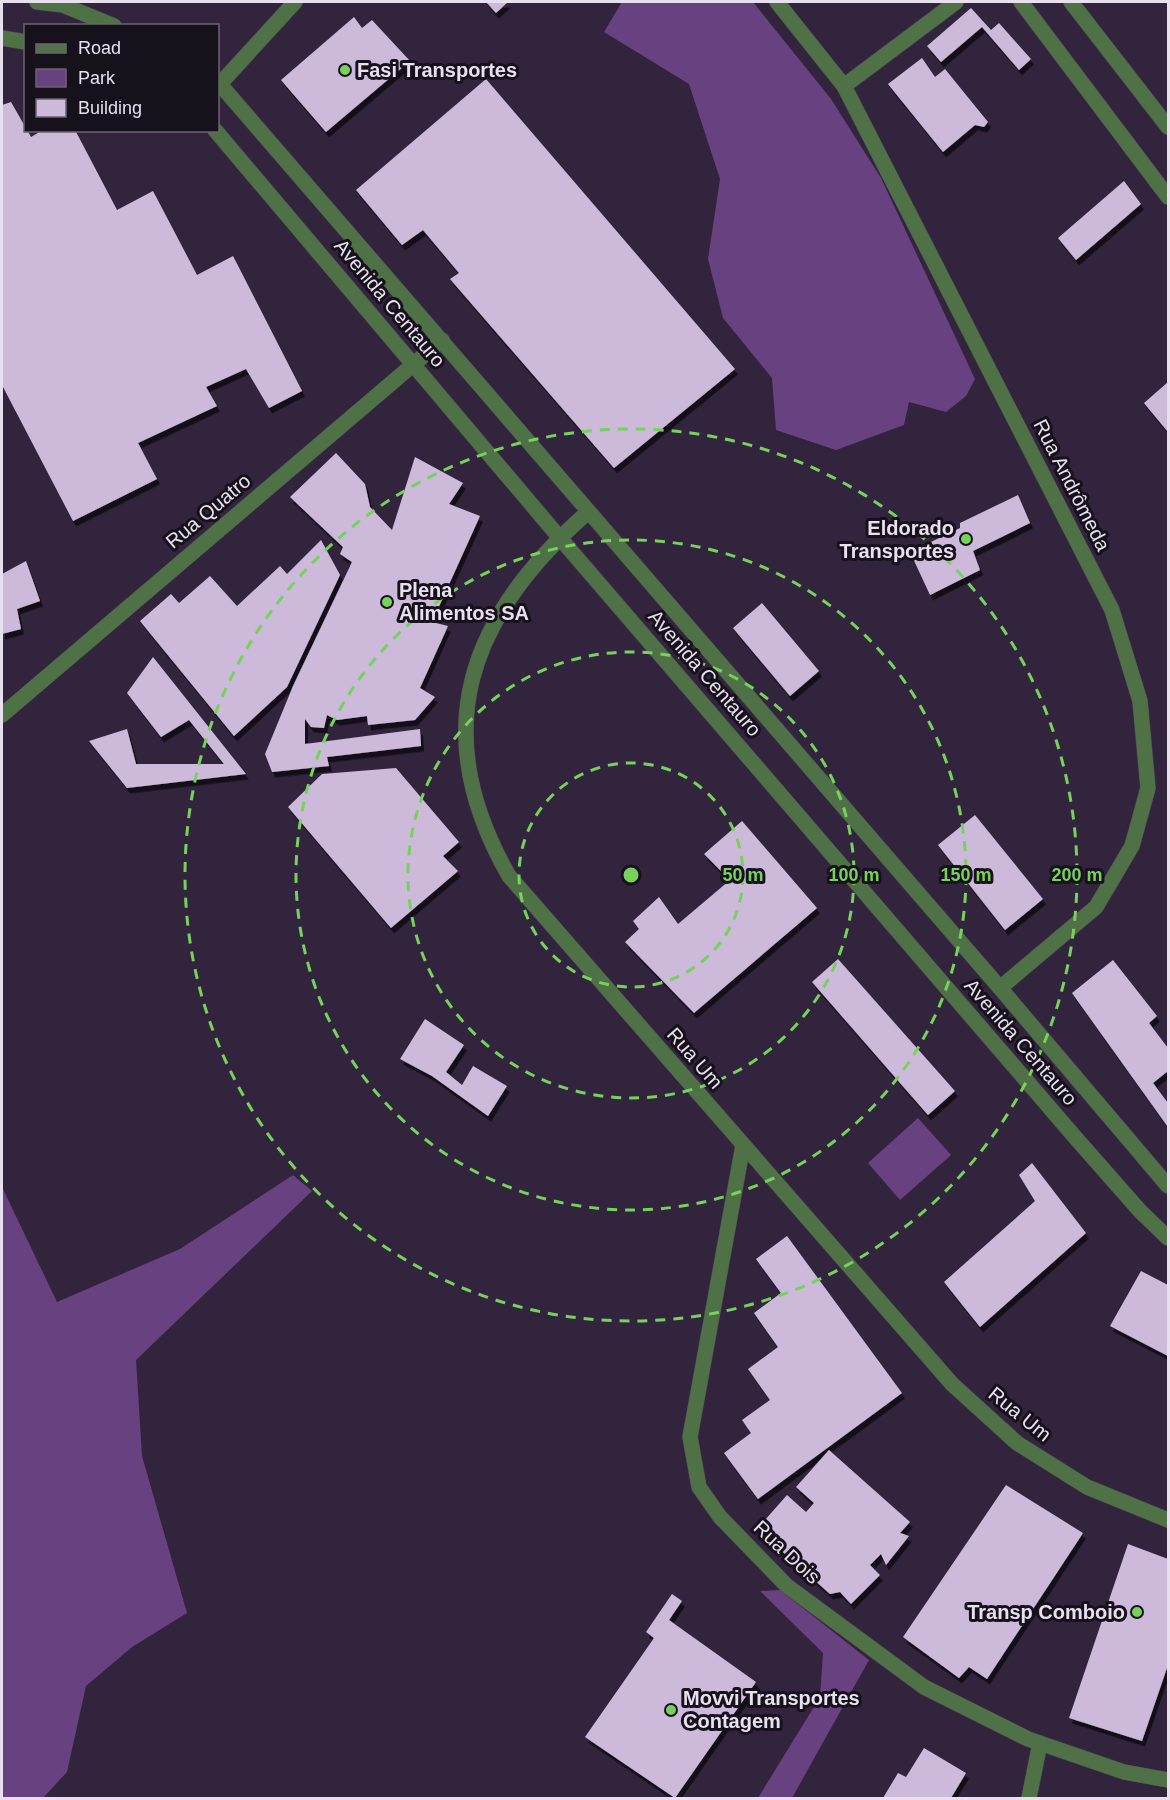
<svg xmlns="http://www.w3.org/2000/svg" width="1170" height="1800" viewBox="0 0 1170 1800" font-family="Arial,sans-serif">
	<defs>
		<filter id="shadow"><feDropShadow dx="3" dy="5.5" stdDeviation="0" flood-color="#0009"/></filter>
	</defs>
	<rect width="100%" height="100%" fill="#33243d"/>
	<g fill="#684181">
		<path d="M622,2H753L831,99L881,178L975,379L966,396L946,412L909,402L904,425L836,450L776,430L772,378L723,318L708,259L720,179L689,84L604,32Z"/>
		<path d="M918,1118L951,1155L900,1200L868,1163Z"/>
		<path d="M293,1175L312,1191L136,1360L142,1456L187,1613L132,1647L86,1686L67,1772L43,1798H2V1187L57,1302L180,1249Z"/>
		<path d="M780,1590L869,1660L792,1798H758L820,1697L823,1653L760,1591Z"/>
	</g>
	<g fill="#cdbadb" filter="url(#shadow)">
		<path d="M486,2H508L496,13Z"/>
		<path d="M971,8L991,30L999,23L1031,59L1019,70L982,27L941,62L927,46Z"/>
		<path d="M354,17L362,28L372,20L410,61L326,132L281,80Z"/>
		<path d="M922,58L935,77L945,69L988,122L984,127L975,125L943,152L888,84Z"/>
		<path d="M486,79L735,369L614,468L450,279L459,273L423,230L402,245L356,190Z"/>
		<path d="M11,102L31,137L43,130H75L117,210L153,191L197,275L233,256L302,391L269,408L246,369L206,387L217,406L138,443L157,479L73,521L2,385V105Z"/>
		<path d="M1124,181L1141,204L1076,260L1058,238Z"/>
		<path d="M1168,382V432L1144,403Z"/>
		<path d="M336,453L365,484L370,507L392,530L415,457L463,483L449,504L480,516L432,622L448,626L420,688L435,697L415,720L368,725L367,716L337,720L327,715L324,728L311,727L305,719V744L420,729L421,746L327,757L329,766L272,772L265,754L293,686L352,562L340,554L343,547L290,497Z"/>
		<path d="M1018,495L1030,523L973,551L980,570L930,595L910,552L960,528V523Z"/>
		<path d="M321,540L340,575L287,687L234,736L140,621L171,594L179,603L210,576L237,606L280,566L287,574Z"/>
		<path d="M26,561L40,601L17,609L21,629L2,634V574Z"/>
		<path d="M762,603L819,671L790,696L733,628Z"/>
		<path d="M153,657L246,774L127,788L89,741L127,729L136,764H224L189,720L161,737L127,693Z"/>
		<path d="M396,768L459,842L443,856L458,871L391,928L288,807L322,774Z"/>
		<path d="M975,815L1043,899L1005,930L938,845Z"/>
		<path d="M742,821L817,908L694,1013L625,942L639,929L633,921L659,897L678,924L730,880L704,854Z"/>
		<path d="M838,959L955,1091L928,1115L812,982Z"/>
		<path d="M1113,960L1157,1016L1149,1023L1168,1048V1071L1153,1083L1168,1103V1127L1072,993Z"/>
		<path d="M425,1019L464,1045L446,1072L462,1085L473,1066L507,1086L488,1116L432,1076L400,1059Z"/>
		<path d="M1032,1163L1086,1233L980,1327L944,1282L1035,1201L1019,1175Z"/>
		<path d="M787,1236L902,1393L758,1499L724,1453L751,1433L742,1420L770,1400L748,1369L778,1347L754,1313L781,1293L756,1259Z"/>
		<path d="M1141,1271L1168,1285V1356L1110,1326Z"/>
		<path d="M829,1450L910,1522L900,1533L909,1536L886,1565L881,1554L870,1565L880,1575L851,1604L840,1592L830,1594L757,1529L787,1495L806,1512L814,1503L796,1487Z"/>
		<path d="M1006,1485L1083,1533L987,1679L969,1667L959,1678L903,1637Z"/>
		<path d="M1128,1544L1168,1559V1665L1142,1741L1069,1718Z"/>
		<path d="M672,1594L682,1601L669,1620L756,1682L675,1798L585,1737L654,1638L646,1632Z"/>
		<path d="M924,1748L966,1773L951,1798H883L898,1773L906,1777Z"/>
	</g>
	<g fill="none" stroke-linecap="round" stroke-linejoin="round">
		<defs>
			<g id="minor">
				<path d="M777,2L844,86L1112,610L1140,701L1148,788L1132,846L1096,907L1000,988"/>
				<path d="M218,86L295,2"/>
				<path d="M844,86L956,2"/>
				<path d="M588,512C468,617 426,731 509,876L952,1384L1017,1443L1087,1487L1168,1520"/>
				<path d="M2,715L442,340"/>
				<path d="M743,1145L690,1437L699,1487L720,1517L787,1586L924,1687L1028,1739L1124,1772L1168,1780"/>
				<path d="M1029,1798L1040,1743"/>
			</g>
			<g id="tertiary">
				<path d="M37,2L63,5L114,26"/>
				<path d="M1021,2L1168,197"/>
				<path d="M1071,2L1168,127"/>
				<path d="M2,38L26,42"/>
				<path d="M218,82L1000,988L1168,1186"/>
				<path d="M215,130L559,537L1074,1136L1140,1211L1168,1238"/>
			</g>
		</defs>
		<use href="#minor" stroke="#504259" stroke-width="16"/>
		<use href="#tertiary" stroke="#504259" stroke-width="16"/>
		<use href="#minor" stroke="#4e7145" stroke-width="15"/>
		<use href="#tertiary" stroke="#4e7145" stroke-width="15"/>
	</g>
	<g fill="none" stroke="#75d25b" stroke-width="3" stroke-dasharray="10 8">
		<circle cx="631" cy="875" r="112"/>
		<circle cx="631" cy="875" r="223"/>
		<circle cx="631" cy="875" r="335"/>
		<circle cx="631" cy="875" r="446"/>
	</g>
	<g fill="#75d25b" stroke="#17111c" stroke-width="2">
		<circle cx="345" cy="70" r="6"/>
		<circle cx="966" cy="539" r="6"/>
		<circle cx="387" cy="602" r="6"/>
		<circle cx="1137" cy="1612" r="6"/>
		<circle cx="671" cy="1710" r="6"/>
	</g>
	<g text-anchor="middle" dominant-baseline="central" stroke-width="6" stroke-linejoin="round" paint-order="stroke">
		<g font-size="20" font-weight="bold" fill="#e8dfef" stroke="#17111c" text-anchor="start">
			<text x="357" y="70">Fasi Transportes</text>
			<text x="954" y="528" text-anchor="end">Eldorado<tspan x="954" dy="23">Transportes</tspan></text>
			<text x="399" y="590">Plena<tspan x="399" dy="23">Alimentos SA</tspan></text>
			<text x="1125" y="1612" text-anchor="end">Transp Comboio</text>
			<text x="683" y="1698">Movvi Transportes<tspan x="683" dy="23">Contagem</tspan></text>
		</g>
		<g font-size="20" fill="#e8dfef" stroke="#17111c">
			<text transform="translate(390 303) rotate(50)">Avenida Centauro</text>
			<text transform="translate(1072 485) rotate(63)">Rua Andrômeda</text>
			<text transform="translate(208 511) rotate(-40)">Rua Quatro</text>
			<text transform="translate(705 673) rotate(49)">Avenida Centauro</text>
			<text transform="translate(1021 1042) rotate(49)">Avenida Centauro</text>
			<text transform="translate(695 1058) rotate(49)">Rua Um</text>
			<text transform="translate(1020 1414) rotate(39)">Rua Um</text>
			<text transform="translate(787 1552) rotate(43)">Rua Dois</text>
		</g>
	</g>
	<circle cx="631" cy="875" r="9" fill="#75d25b" stroke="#17111c" stroke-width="3"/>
	<g font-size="18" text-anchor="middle" font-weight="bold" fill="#75d25b" stroke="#17111c" stroke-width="6" stroke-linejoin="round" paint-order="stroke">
		<text x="743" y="881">50 m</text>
		<text x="854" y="881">100 m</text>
		<text x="966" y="881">150 m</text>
		<text x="1077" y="881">200 m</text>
	</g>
	<rect width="1170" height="1800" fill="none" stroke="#e8dfef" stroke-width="6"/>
	<rect x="24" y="24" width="195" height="108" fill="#17111c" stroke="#6b6370" stroke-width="1.5"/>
	<rect x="36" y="44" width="30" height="9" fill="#4e7145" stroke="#6b6370" stroke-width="1.5"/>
	<text x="78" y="54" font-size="18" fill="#e8dfef">Road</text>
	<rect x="36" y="69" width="30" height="18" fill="#684181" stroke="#6b6370" stroke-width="1.5"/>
	<text x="78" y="84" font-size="18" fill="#e8dfef">Park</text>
	<rect x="36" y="99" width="30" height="18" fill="#cdbadb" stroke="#6b6370" stroke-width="1.5"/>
	<text x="78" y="114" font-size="18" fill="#e8dfef">Building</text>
</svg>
